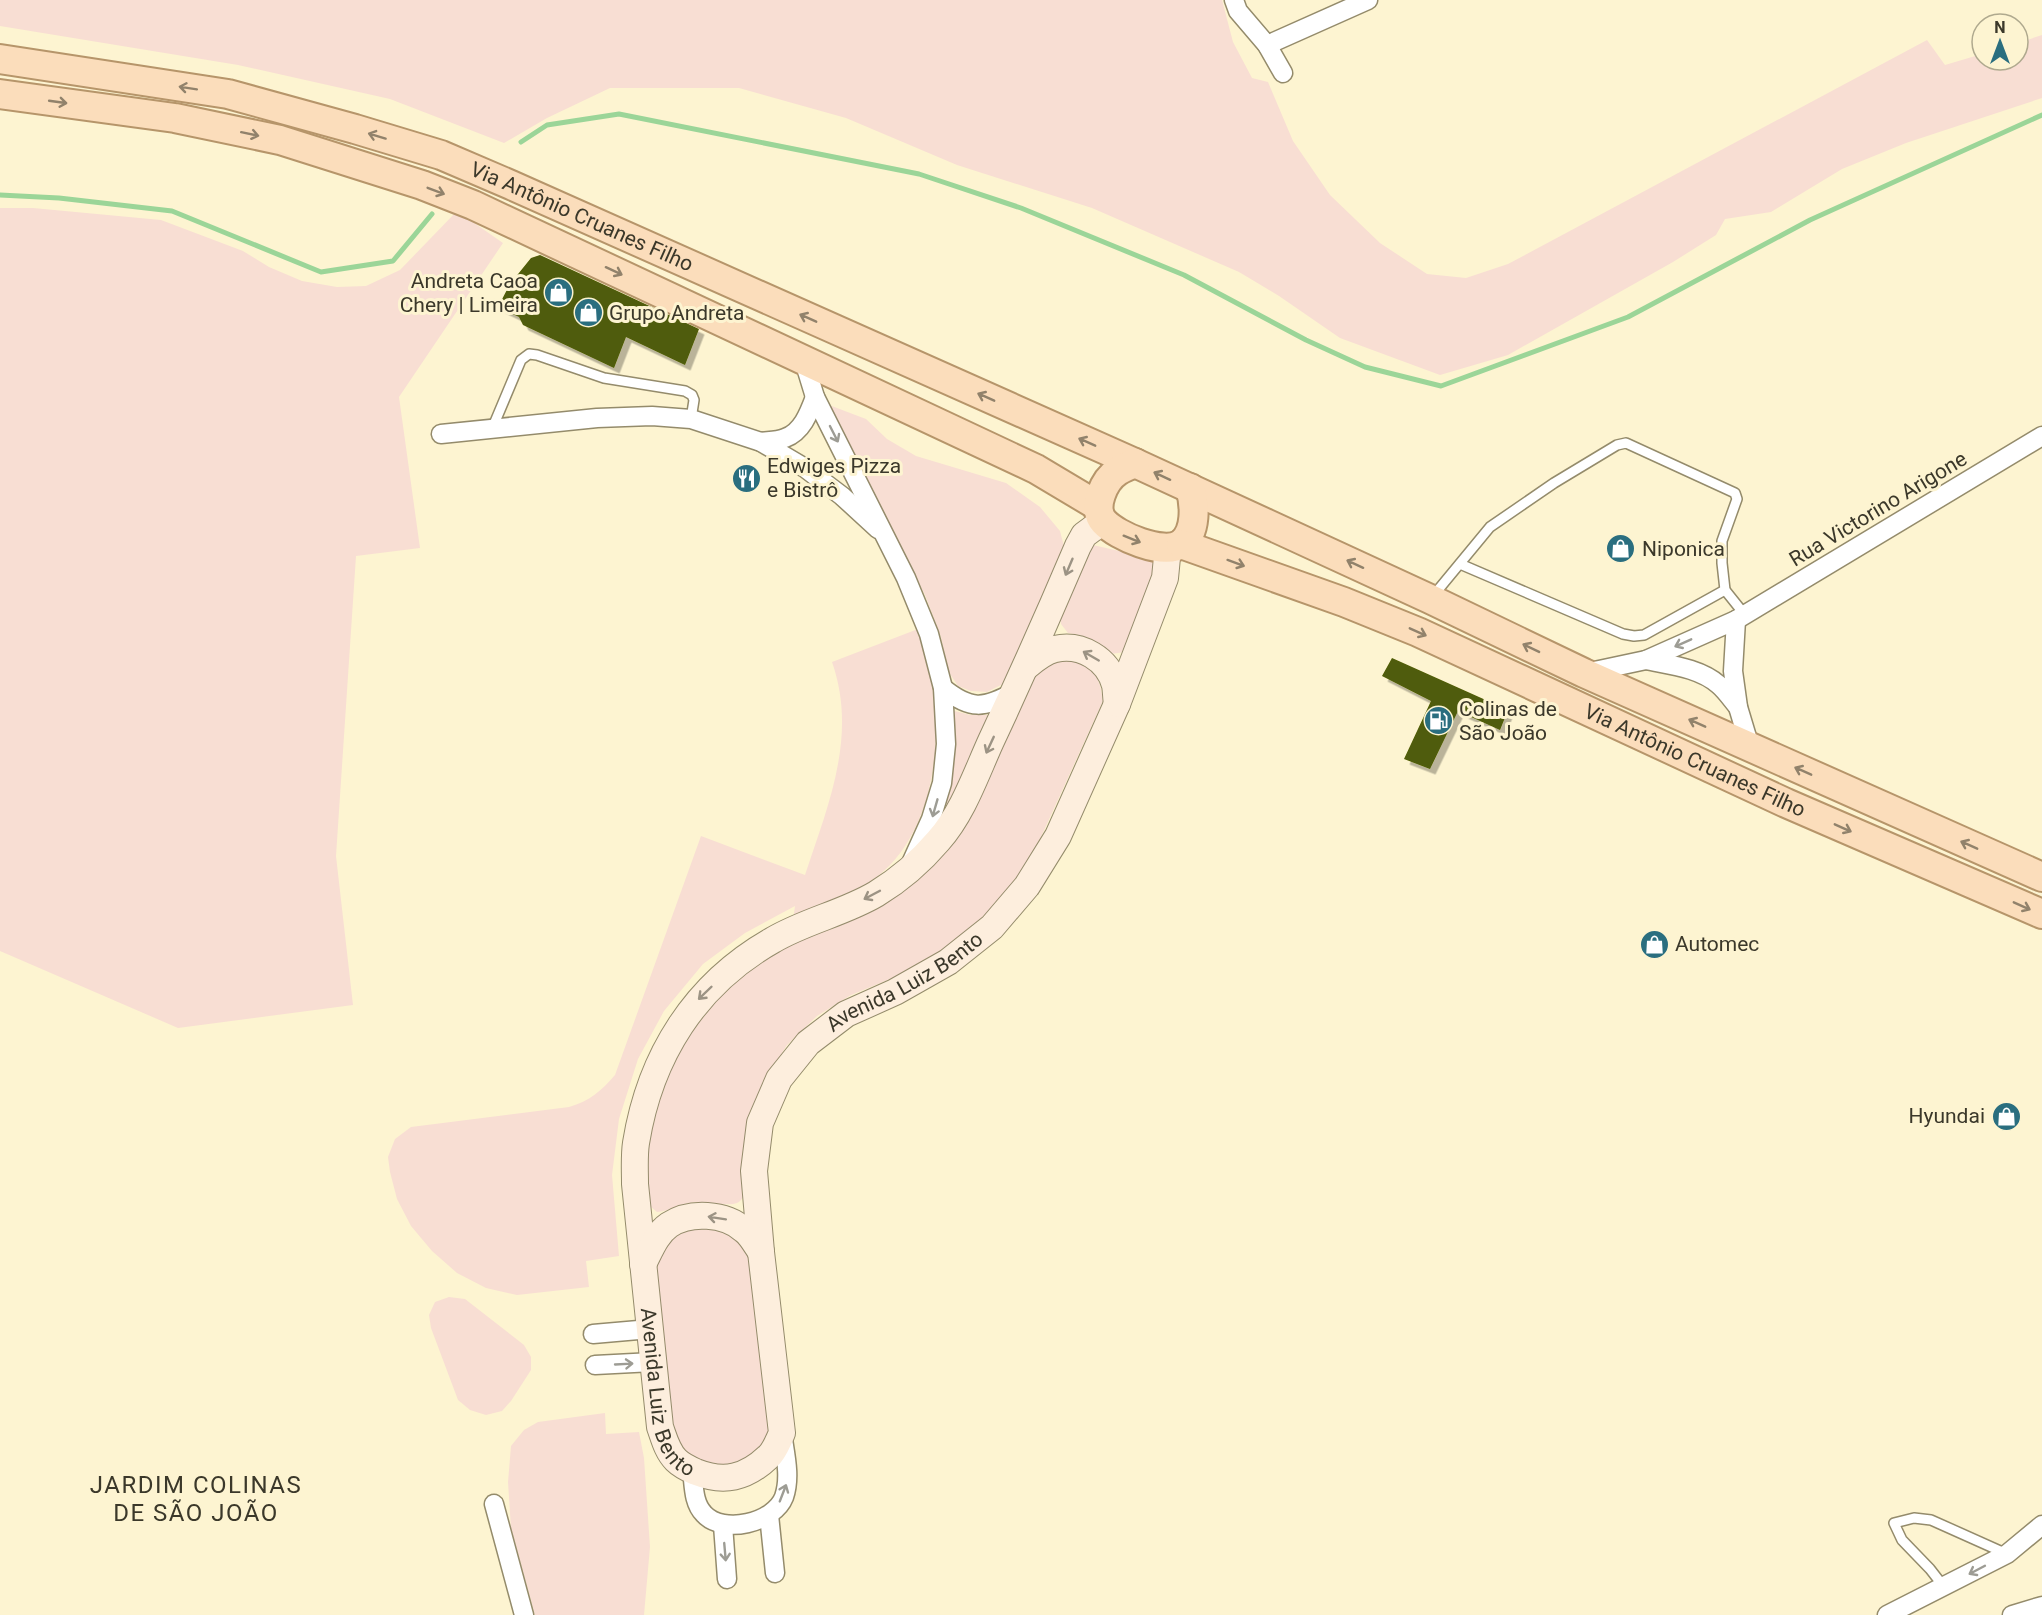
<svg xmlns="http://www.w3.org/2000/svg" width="2042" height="1615" viewBox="0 0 2042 1615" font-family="Roboto,sans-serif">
	<defs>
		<filter id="shadow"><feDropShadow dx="5.5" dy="5.5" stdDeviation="0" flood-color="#0004"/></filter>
	</defs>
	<rect width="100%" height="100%" fill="#fdf4d1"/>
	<g fill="#f8ded3">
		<path d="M0,0H1222L1233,42L1252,78L1268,82L1293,141L1330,195L1380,243L1427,274L1466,278L1508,264L1927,40L1945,65L1982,54V60H2018V43L2042,35V98L1906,143L1842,169L1771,212L1725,219L1716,235L1673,262L1508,355L1440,375L1340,338L1279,296L1239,272L1092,208L957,165L846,118L739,88H610L547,118L504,143L390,99L238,65L0,26Z"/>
		<path d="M0,208H33L161,220L243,251L269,267L302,281L337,287L366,286L400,270L457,211L503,243L399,397L420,548L356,556L336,856L353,1005L178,1028L0,951Z"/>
		<path d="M829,405L866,419L887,439L916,456L1006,483L1040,507L1060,531L1066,554L1005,683L987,692L971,691L958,686L948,671L941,637L925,595Z"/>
		<path d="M1093,545L1167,562L1125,652L1111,654C1098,640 1086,636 1068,633L1061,624L1060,615Z"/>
		<path d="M918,629C925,654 933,679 935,705C940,763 927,837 878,876C852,895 822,907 793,920L795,906L745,933L703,964L664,1011L638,1059L619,1119L612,1175L619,1256L586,1261L589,1287L517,1295L486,1288L457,1273L432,1251L411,1226L397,1199L390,1172L388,1157L395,1139L411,1127L569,1107C590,1101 601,1091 615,1075L701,836L805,875C828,805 858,736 832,662Z"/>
		<path d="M1057,659C1089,659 1099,670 1103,701L1041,837L1018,877L986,916L947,948L905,973L851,995L817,1016L787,1045L766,1079L744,1197C741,1199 740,1202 737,1203C728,1207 703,1200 689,1203C678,1205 669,1211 657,1212L651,1207L647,1197L646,1167L653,1121L666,1078L686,1040L715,1002L743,975L781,949L876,909L916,881L951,844L1033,676Z"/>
		<path d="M951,710L970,715H989L945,812L953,766Z"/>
		<path d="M709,1225C735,1233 740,1238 753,1262L769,1430C766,1435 764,1442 760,1447C739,1473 698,1470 679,1443C675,1439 674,1431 672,1426L654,1270C656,1265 656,1257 659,1251C668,1232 690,1228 709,1225Z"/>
		<path d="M449,1297L465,1299L524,1345L531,1357V1370L511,1401L502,1411L486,1415L470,1410L458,1400L431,1328L429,1315L435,1302Z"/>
		<path d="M605,1413L606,1434L639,1432L644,1458L650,1547L644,1615H535L511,1528L508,1482L511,1446L524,1430L538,1422Z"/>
	</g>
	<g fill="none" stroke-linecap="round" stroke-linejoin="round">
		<g stroke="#9bd598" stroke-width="5">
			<path d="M521,142L547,125L619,114L919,174L1021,208L1184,275L1306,340L1365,367L1441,386L1628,317L1810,220L2042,115"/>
			<path d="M0,195L59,198L172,211L321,272L393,261L432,214"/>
		</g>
	</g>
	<g fill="#4f5c07" filter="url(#shadow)">
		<path d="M540,255L699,329L685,365L626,337L614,368L523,325L519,317L498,307L510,284L531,258Z"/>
		<path d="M1392,658L1508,710L1500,730L1458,711L1430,769L1404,759L1431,701L1382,676Z"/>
	</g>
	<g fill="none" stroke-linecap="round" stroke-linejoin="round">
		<defs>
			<g id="lane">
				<path d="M492,429L521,360L529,354L537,355L604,378L685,391L692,395L694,400L691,419"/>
				<path d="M1460,564L1623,634L1634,636L1644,635L1725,590"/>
				<path d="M1433,596L1490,527L1554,483L1617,445L1626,443L1735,493L1737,499L1722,541V563L1725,590L1745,615"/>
				<path d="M1944,1587L1930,1569L1902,1540L1894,1523L1914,1518L1931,1520L2007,1554"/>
			</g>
			<g id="street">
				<path d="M1234,0L1238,11L1267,45L1283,73"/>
				<path d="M1267,45L1368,0"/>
				<path d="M804,361L815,397L906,578L929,634L943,688L946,744L942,783L931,819L912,861"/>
				<path d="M441,434L597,418L652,416L691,419L761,442L805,468L842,496L878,529"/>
				<path d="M761,442C768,441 778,441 785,438C802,432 809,413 815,397"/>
				<path d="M1736,620L1733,671L1738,707L1750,747"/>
				<path d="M1646,660C1670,665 1700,668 1719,685C1726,691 1732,700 1738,707"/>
				<path d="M1585,673L1646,660L1736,620L2042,436"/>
				<path d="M943,688C970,710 984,709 1014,692"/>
				<path d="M593,1334L650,1329"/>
				<path d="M595,1365L653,1362"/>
				<path d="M692,1470C694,1485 693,1503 704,1514C723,1535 774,1523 784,1497C791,1477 785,1454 782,1433"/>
				<path d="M494,1504L524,1615"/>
				<path d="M769,1515L775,1573"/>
				<path d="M723,1525L727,1579"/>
				<path d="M1887,1615L2007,1554L2042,1525"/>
				<path d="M2012,1615L2042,1606"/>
			</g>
			<g id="secondary">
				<path id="s1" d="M1103,521L1084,535L1078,546C1050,612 1021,677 991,741C976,774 963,813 938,841C921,861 899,880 876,894C844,913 805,921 773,940C695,984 650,1056 636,1143C634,1156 635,1170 635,1184L660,1427C664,1438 667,1451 676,1460C681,1465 689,1469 696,1472C724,1483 746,1478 768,1457C775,1451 778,1441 782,1433L761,1252L754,1171L760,1123L779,1079L808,1043L846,1014L895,992L948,962L992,927L1027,886L1058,836L1117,704L1165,578L1168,547"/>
				<path d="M1027,666C1035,659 1044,652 1055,649C1081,643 1108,659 1115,685C1116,690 1116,698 1117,704"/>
				<path d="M643,1264C650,1251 656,1234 669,1225C690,1211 725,1213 744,1230C751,1235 756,1245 761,1252"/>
			</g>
			<g id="primary">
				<path id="s2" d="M0,59L228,94L355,129L441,155L511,185L1135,463L1430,599L1584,673L2042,877"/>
				<path d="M0,94L175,118L280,140L422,185L473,205L1036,469L1098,506"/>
				<path d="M1135,463C1130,465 1123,468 1118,471C1104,480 1091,508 1104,522C1117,536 1163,556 1181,544C1197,532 1195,504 1190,488"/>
				<path id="s3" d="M1181,544L1344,602L1418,632L1786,803L2042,914"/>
			</g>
		</defs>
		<use href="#lane" stroke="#948b6b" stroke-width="12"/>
		<use href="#street" stroke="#948b6b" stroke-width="21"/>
		<use href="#secondary" stroke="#948b6b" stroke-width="28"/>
		<use href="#primary" stroke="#b6956a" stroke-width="32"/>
		<use href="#lane" stroke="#fff" stroke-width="9"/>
		<use href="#street" stroke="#fff" stroke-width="18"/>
		<use href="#secondary" stroke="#fdeedd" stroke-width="26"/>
		<use href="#primary" stroke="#fbddbb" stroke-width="28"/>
	</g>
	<defs><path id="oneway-shaft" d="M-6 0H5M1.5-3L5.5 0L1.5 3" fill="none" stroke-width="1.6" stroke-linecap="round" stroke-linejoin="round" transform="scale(1.5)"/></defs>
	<g stroke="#91826b">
		<use href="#oneway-shaft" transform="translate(188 88) rotate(-171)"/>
		<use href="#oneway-shaft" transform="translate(58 102) rotate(8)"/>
		<use href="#oneway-shaft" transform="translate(250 134) rotate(12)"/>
		<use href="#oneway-shaft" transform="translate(377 136) rotate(-163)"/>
		<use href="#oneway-shaft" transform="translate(436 191) rotate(21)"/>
		<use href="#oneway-shaft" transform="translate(614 271) rotate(25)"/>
		<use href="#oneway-shaft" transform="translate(808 318) rotate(-156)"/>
		<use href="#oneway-shaft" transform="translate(986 397) rotate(-156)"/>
		<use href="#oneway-shaft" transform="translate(1087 442) rotate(-156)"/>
		<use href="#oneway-shaft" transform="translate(1162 476) rotate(-155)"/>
		<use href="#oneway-shaft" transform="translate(1132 539) rotate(22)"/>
		<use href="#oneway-shaft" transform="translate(1236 563) rotate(20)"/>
		<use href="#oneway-shaft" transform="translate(1355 564) rotate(-155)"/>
		<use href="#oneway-shaft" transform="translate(1418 632) rotate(24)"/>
		<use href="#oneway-shaft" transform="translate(1531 648) rotate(-154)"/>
		<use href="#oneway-shaft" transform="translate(1697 723) rotate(-156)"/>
		<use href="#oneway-shaft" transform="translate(1803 771) rotate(-156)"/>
		<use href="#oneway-shaft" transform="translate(1843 828) rotate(24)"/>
		<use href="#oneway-shaft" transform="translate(1969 845) rotate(-156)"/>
		<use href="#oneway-shaft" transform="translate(2022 906) rotate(24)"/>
	</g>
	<g stroke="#9d9c94">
		<use href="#oneway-shaft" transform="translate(834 434) rotate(63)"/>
		<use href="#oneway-shaft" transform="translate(1683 643) rotate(156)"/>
		<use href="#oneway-shaft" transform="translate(935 808) rotate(106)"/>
		<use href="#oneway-shaft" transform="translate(624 1364) rotate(-3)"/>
		<use href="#oneway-shaft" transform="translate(783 1493) rotate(-69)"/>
		<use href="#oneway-shaft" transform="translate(725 1552) rotate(85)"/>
		<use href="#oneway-shaft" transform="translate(1977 1570) rotate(152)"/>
	</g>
	<g stroke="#9c9384">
		<use href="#oneway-shaft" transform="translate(1069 567) rotate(113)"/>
		<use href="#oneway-shaft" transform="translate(1091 656) rotate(-150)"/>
		<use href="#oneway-shaft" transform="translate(990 745) rotate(115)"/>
		<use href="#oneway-shaft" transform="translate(872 895) rotate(152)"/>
		<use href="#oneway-shaft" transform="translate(705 993) rotate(136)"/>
		<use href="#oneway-shaft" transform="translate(717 1218) rotate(-171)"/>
	</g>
	<defs>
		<symbol id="shop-disc" viewBox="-11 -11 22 22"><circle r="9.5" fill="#2a6e7f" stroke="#fdf4d1"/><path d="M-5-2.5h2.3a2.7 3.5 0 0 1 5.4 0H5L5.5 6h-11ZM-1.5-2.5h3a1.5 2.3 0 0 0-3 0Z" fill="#fff"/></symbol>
		<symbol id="restaurant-disc" viewBox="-11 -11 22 22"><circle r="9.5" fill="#2a6e7f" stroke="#fdf4d1"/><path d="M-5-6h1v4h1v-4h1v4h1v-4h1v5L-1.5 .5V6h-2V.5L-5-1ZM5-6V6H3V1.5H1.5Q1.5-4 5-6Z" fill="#fff"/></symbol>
		<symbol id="fuel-disc" viewBox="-11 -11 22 22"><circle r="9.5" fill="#2a6e7f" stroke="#fdf4d1"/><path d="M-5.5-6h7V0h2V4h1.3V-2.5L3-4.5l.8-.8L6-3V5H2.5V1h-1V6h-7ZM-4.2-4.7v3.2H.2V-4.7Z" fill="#fff"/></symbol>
	</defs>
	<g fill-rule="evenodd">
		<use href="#shop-disc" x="542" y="276" width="33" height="33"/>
		<use href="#shop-disc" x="572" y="296" width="33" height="33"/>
		<use href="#restaurant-disc" x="730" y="462" width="33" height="33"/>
		<use href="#shop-disc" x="1604" y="532" width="33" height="33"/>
		<use href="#fuel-disc" x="1422" y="704" width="33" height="33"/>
		<use href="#shop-disc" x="1638" y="928" width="33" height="33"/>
		<use href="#shop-disc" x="1990" y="1100" width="33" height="33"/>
	</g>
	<g text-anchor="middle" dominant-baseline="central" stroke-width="6" stroke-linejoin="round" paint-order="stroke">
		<g font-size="21" fill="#3b382a" stroke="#fdf4d1">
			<text stroke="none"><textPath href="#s2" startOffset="606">Via Antônio Cruanes Filho</textPath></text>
			<text transform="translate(1878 509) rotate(-31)">Rua Victorino Arigone</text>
			<text stroke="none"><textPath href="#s3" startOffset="558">Via Antônio Cruanes Filho</textPath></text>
			<text stroke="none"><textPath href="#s1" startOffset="1785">Avenida Luiz Bento</textPath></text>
			<text stroke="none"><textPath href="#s1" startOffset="1066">Avenida Luiz Bento</textPath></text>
		</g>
		<g font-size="21" fill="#3b382a" stroke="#fdf4d1" text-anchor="start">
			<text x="538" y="281" text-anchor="end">Andreta Caoa<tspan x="538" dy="24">Chery | Limeira</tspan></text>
			<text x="609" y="313">Grupo Andreta</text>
			<text x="767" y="466">Edwiges Pizza<tspan x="767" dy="24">e Bistrô</tspan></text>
			<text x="1642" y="549">Niponica</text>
			<text x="1459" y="709">Colinas de<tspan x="1459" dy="24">São João</tspan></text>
			<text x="1675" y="944">Automec</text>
			<text x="1985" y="1116" text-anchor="end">Hyundai</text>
		</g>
		<g font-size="24" letter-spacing="1.5" fill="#3b382a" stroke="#fdf4d1">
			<text x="196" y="1485">JARDIM COLINAS<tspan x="196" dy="28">DE SÃO JOÃO</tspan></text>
		</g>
	</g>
	<g transform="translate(2000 42)"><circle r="28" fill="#fdf4d1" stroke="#afa98e" stroke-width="1.5"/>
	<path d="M0-4.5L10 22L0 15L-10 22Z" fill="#2a6e7f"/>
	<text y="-9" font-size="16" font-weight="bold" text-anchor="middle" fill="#3b382a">N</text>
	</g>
</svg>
